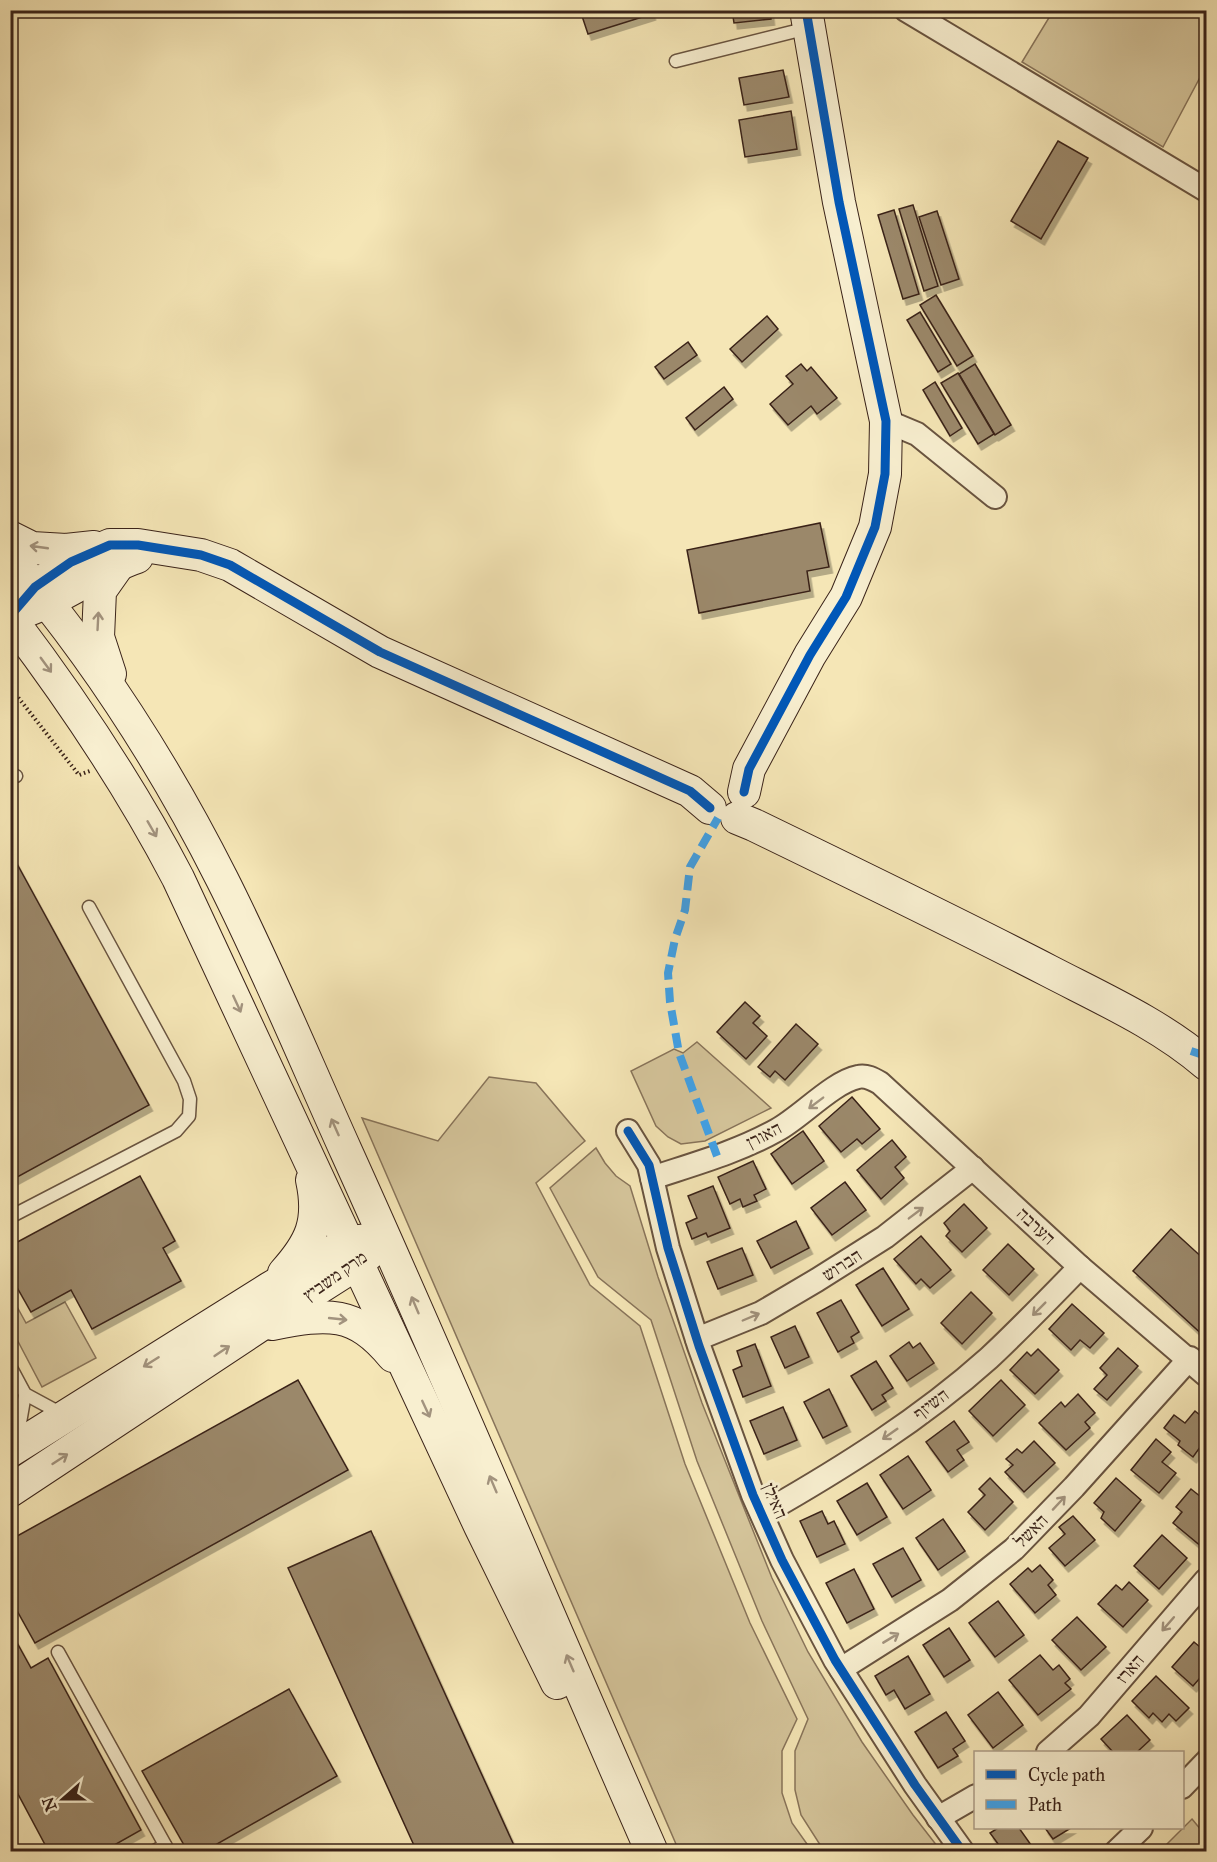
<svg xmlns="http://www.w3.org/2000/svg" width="1217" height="1862" viewBox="0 0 1217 1862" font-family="'IM FELL Great Primer','Frank Ruhl Libre',serif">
	<defs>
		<filter id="shadow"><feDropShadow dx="3.5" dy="6" stdDeviation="0" flood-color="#0004"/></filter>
	</defs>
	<rect width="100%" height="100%" fill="#f5e6b6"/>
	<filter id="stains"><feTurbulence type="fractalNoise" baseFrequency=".00333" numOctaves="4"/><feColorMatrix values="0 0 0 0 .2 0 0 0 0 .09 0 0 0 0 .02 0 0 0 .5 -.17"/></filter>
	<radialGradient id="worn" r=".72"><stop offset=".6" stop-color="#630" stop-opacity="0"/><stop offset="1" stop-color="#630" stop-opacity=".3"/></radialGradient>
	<g fill="#d5c59b" stroke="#88745a" stroke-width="1.5">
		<path d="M1053,11H1206V66L1163,147L1022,62Z"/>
		<path d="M697,1042L771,1108L705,1141L681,1144L668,1137L656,1126L631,1071L674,1049L683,1053Z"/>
		<path d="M489,1077L536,1083L585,1141L536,1183L590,1285L640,1326L685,1464L750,1623L797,1719L782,1751V1793L792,1823L812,1851H679L362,1118L438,1141Z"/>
		<path d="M596,1148L605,1163L616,1176L630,1186L658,1277L702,1403L772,1578L808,1652L862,1742L913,1815L941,1851H824L801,1815L795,1790V1751L808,1719L762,1621L697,1461L651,1320L598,1277L550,1188Z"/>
		<path d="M10,1294L26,1323L65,1302L96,1358L42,1387L11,1328Z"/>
		<path d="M1192,1819L1206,1836V1851H1160Z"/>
	</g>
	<g fill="#9b886b" stroke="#3a2319" stroke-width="1.5" filter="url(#shadow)">
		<path d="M580,10H651L652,14L588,34Z"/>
		<path d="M732,10H770L771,19L734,23Z"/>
		<path d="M783,70L789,97L744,105L739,78Z"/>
		<path d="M791,111L797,149L745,157L739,120Z"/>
		<path d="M1058,141L1088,158L1041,239L1011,221Z"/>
		<path d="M913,205L938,286L924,291L899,209Z"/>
		<path d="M894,210L919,294L903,299L878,215Z"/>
		<path d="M937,211L959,279L941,285L919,217Z"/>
		<path d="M936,295L973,356L957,366L920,305Z"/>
		<path d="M920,312L951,364L938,372L907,320Z"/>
		<path d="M767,316L778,329L742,362L730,349Z"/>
		<path d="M688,342L697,355L664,379L655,367Z"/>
		<path d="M801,364L807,371L811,367L837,398L817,414L811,406L788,425L770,404L793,384L786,376Z"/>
		<path d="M975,364L1011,425L995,435L959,374Z"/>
		<path d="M958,373L994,434L978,444L941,383Z"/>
		<path d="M935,382L962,428L950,436L923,390Z"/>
		<path d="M724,387L733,399L695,430L686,418Z"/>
		<path d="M820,523L829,567L807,571L810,591L699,613L687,550Z"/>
		<path d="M10,851L149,1105L10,1181Z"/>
		<path d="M745,1002L760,1016L753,1023L767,1036L746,1059L717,1032Z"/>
		<path d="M796,1024L818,1044L785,1080L775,1071L770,1077L758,1067Z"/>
		<path d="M852,1097L880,1129L862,1144L857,1139L841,1152L819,1126Z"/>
		<path d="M803,1131L824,1161L792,1184L771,1154Z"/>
		<path d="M892,1140L906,1157L895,1167L904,1178L881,1199L857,1170Z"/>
		<path d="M753,1161L766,1189L754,1195L757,1201L743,1207L740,1199L730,1204L718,1177Z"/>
		<path d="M140,1176L175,1241L163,1248L181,1281L92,1329L71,1290L31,1312L10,1275V1246Z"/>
		<path d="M845,1182L866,1210L832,1235L811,1208Z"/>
		<path d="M713,1186L730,1228L708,1237L706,1233L692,1239L686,1223L697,1218L688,1196Z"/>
		<path d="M964,1204L987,1228L962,1252L946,1236L950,1231L944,1223Z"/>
		<path d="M796,1221L809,1248L771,1268L757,1241Z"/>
		<path d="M1171,1229L1206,1261V1338L1133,1271Z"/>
		<path d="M921,1236L951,1270L930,1288L921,1279L916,1284L894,1259Z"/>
		<path d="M1008,1244L1034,1269L1009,1295L983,1270Z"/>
		<path d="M742,1248L753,1275L718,1289L707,1262Z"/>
		<path d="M883,1268L909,1309L882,1326L856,1285Z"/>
		<path d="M971,1292L992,1313L962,1344L941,1323Z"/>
		<path d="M841,1300L859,1332L851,1337L854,1343L838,1352L817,1313Z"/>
		<path d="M1072,1304L1104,1333L1090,1348L1080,1340L1071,1350L1049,1329Z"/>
		<path d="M795,1326L809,1357L785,1368L771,1337Z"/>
		<path d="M909,1342L913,1348L920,1343L934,1363L907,1381L890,1356Z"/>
		<path d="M755,1344L771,1386L743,1397L733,1370L742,1366L737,1351Z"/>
		<path d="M1118,1348L1138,1366L1107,1400L1094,1389L1107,1375L1100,1368Z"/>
		<path d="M1038,1349L1059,1370L1035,1394L1010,1370L1027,1352L1031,1356Z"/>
		<path d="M876,1361L893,1388L882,1395L886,1401L872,1410L851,1376Z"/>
		<path d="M298,1380L348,1470L35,1643L10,1598V1540Z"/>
		<path d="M1001,1380L1025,1405L993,1436L969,1411Z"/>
		<path d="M829,1389L847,1426L823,1438L804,1402Z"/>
		<path d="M1078,1394L1095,1413L1085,1422L1090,1428L1066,1450L1039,1423L1061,1402L1065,1407Z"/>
		<path d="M783,1407L797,1440L764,1454L750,1421Z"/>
		<path d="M1195,1411L1206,1420V1439L1193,1457L1178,1445L1180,1441L1164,1428L1174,1415L1185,1423Z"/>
		<path d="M954,1421L969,1442L957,1450L964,1460L948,1472L926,1442Z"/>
		<path d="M1156,1439L1171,1452L1162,1462L1176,1473L1159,1493L1131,1470Z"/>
		<path d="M1034,1441L1055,1463L1024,1492L1005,1472L1013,1465L1006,1459L1017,1449L1022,1453Z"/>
		<path d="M908,1456L931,1490L903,1509L880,1475Z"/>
		<path d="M990,1478L1013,1502L985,1530L968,1512L985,1495L979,1489Z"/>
		<path d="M1116,1478L1141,1500L1115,1531L1101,1518L1104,1512L1094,1503Z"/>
		<path d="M867,1483L887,1517L857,1535L837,1501Z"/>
		<path d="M1191,1489L1206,1501V1540L1202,1547L1173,1523L1182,1512L1176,1507Z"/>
		<path d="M822,1511L828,1524L834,1521L845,1544L817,1557L800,1521Z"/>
		<path d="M1073,1516L1095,1540L1065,1566L1049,1548L1065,1534L1059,1527Z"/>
		<path d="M943,1519L965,1551L938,1570L916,1538Z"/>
		<path d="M371,1531L517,1852H417L288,1568Z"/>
		<path d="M1162,1535L1187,1558L1159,1589L1134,1566Z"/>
		<path d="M903,1548L921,1580L892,1597L873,1564Z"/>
		<path d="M1040,1565L1053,1580L1048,1585L1056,1595L1035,1613L1010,1584L1028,1568L1032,1572Z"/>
		<path d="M854,1569L874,1609L847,1623L826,1583Z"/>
		<path d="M1129,1582L1148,1600L1123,1627L1098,1604L1116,1585L1122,1590Z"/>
		<path d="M998,1601L1024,1635L995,1657L969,1623Z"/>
		<path d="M1077,1617L1106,1647L1081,1670L1052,1640Z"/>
		<path d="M949,1628L970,1660L944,1677L923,1645Z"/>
		<path d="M10,1630L31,1668L48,1658L141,1830L102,1852H49L10,1779Z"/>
		<path d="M1194,1642L1206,1652V1671L1193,1686L1172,1667Z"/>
		<path d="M1040,1655L1053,1670L1059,1665L1070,1679L1065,1683L1071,1689L1038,1715L1009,1680Z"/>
		<path d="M908,1656L930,1694L905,1709L894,1690L886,1695L875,1676Z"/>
		<path d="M1156,1676L1189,1708L1176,1721L1169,1714L1162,1722L1153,1713L1149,1718L1132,1701Z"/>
		<path d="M289,1689L337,1776L203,1852H188L142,1771Z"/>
		<path d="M998,1692L1023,1725L993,1748L968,1715Z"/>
		<path d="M946,1712L965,1741L953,1749L958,1756L938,1768L915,1732Z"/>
		<path d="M1127,1715L1150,1740L1137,1752H1113L1101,1739Z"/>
		<path d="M998,1828H1019L1036,1852H1004L990,1833Z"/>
		<path d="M1045,1828H1071L1053,1839Z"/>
	</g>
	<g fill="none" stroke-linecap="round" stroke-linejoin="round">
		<defs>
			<g id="lane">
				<path d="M676,61L808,28"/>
				<path d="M10,774L16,776"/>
				<path d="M10,1217L176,1131L189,1116L190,1099L184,1081L89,907"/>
				<path d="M10,1366L25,1394L62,1414"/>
				<path d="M17,1440L25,1394"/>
				<path d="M58,1652L169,1852"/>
				<path d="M153,1852L165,1845"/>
			</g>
			<g id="street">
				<path d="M906,10L1206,190"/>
				<path d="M886,421L917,434L995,497"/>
				<path d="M628,1131L649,1165L668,1248L699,1346L753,1495L782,1560L835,1660L915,1785L963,1852"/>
				<path d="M652,1178C694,1164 738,1152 777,1130C801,1117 833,1082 858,1077C866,1075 873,1079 880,1083L1080,1267L1206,1375"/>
				<path d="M697,1339L761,1313L817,1280L885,1237L973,1168"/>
				<path d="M762,1514C841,1469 921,1419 989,1358C1020,1329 1050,1298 1080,1267"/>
				<path d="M841,1669L950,1600L1014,1549L1074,1487L1190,1358"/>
				<path d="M1048,1752L1089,1716L1206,1580"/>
				<path d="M1182,1787L1206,1762"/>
				<path d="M938,1818L976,1796"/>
				<path d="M1116,1852L1141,1828"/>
			</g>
			<g id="secondary">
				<path d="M10,537L32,548L66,550L94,547"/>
				<path d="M10,557C94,655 164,764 222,879C267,968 305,1060 346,1151C451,1383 549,1618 652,1852"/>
				<path d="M21,603L35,587L71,562L110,545H138L201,555L230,565L380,652L690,791L710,808"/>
				<path d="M28,610C66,596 98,570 137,557"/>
				<path d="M10,618C73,701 130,786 178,878L480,1526L557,1683"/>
				<path d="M110,674L98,637L100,591L119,564"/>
				<path d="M744,792L749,769L810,655L846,597L875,527L885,474L886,421L839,202L806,10"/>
				<path d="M737,818L754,825C853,873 952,921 1049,971C1103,999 1161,1025 1206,1064"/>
				<path d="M284,1273C311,1243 321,1222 312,1180"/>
				<path d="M272,1324C328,1313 355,1310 393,1356"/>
				<path d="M10,1451L270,1288L349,1242L370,1240"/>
				<path d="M10,1491L259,1326L358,1263L374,1249"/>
			</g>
		</defs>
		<use href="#lane" stroke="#695440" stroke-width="15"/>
		<use href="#street" stroke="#695440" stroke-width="26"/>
		<use href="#secondary" stroke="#3a2319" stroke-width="34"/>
		<path stroke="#3a2319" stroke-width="4" stroke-dasharray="1.5 3" stroke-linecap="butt" d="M10,687L79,775L90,771"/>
		<use href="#lane" stroke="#f8efd0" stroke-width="12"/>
		<use href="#street" stroke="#f8efd0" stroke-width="22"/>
		<use href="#secondary" stroke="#f8efd0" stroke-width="32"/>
		<g stroke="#3fa2ea" stroke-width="8" stroke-dasharray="15 8" stroke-linecap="butt">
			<path d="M1191,1051L1206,1056"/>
			<path d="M717,1156L679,1053L670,1002L668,973L675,939L685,910L690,867L718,818"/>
		</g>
		<defs>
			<g id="cycleway">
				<path d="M10,616L35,587L71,562L110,545H138L201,555L230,565L380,652L690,791L710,808"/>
				<path d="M744,792L749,769L810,655L846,597L875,527L885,474L886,421L839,202L806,10"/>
				<path d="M628,1131L649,1165L668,1248L699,1346L753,1495L782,1560L835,1660L915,1785L963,1852"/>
			</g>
		</defs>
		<use href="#cycleway" stroke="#f8efd0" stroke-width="13"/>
		<use href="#cycleway" stroke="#0057b8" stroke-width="9"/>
	</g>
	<defs><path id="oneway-shaft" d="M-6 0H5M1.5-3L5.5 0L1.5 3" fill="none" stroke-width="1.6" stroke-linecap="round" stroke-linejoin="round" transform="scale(1.5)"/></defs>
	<g stroke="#a2937e">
		<use href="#oneway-shaft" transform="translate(39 547) rotate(-172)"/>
		<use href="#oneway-shaft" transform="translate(98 621) rotate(-87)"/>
		<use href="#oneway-shaft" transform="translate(46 665) rotate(54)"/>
		<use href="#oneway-shaft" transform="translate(152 829) rotate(60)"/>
		<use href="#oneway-shaft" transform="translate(237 1004) rotate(65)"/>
		<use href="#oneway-shaft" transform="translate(816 1103) rotate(143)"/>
		<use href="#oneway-shaft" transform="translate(335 1127) rotate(-114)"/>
		<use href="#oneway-shaft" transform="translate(916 1213) rotate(-37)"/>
		<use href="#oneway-shaft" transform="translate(415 1305) rotate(-113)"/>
		<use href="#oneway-shaft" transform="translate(1039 1309) rotate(135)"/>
		<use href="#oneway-shaft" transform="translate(751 1317) rotate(-23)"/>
		<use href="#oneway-shaft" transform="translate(338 1319) rotate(6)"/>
		<use href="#oneway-shaft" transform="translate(222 1351) rotate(-34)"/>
		<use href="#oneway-shaft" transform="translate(151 1362) rotate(148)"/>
		<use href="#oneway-shaft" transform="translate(426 1409) rotate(65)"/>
		<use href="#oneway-shaft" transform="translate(890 1434) rotate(145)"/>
		<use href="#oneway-shaft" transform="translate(60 1459) rotate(-33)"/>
		<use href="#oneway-shaft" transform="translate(493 1484) rotate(-113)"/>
		<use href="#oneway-shaft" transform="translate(1059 1503) rotate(-47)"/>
		<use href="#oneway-shaft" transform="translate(1168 1624) rotate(131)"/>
		<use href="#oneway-shaft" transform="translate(891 1638) rotate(-31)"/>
		<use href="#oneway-shaft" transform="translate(570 1663) rotate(-113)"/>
	</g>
	<g text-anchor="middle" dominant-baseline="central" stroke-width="6" stroke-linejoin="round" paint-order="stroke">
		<g font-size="18" fill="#3a2319" stroke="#f8efd0">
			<text transform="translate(764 1135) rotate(-27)">האורן</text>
			<text transform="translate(1036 1226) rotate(43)">הערבה</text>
			<text transform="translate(842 1265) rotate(-33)">הברוש</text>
			<text transform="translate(335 1276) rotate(-35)">מרק משביץ</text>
			<text transform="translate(931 1404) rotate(-37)">השיזף</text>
			<text transform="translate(775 1501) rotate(67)">האילן</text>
			<text transform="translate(1031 1531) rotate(-45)">האשל</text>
			<text transform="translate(1130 1669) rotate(-49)">הארז</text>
		</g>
	</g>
	<rect width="1217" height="1862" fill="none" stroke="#f5e6b6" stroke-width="36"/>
	<rect x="12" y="12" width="1193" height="1838" fill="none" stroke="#3a2319" stroke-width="3"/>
	<rect x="18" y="18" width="1181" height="1826" fill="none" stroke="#3a2319" stroke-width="1.5"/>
	<rect x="974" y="1751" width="210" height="78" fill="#f8efd0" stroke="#ac9d87" stroke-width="1.5"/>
	<rect x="986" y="1770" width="30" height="9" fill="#0057b8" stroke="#ac9d87" stroke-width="1.5"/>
	<text x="1028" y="1781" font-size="18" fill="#3a2319">Cycle path</text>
	<rect x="986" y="1800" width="30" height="9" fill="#3fa2ea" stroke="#ac9d87" stroke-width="1.5"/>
	<text x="1028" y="1811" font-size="18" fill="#3a2319">Path</text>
	<g transform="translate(63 1799) rotate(249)" stroke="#f8efd0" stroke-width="4.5" paint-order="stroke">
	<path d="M0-4.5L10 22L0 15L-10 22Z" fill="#3a2319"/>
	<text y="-9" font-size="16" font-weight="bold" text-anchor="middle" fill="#3a2319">N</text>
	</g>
	<rect width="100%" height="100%" filter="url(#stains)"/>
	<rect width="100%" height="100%" fill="url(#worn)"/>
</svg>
